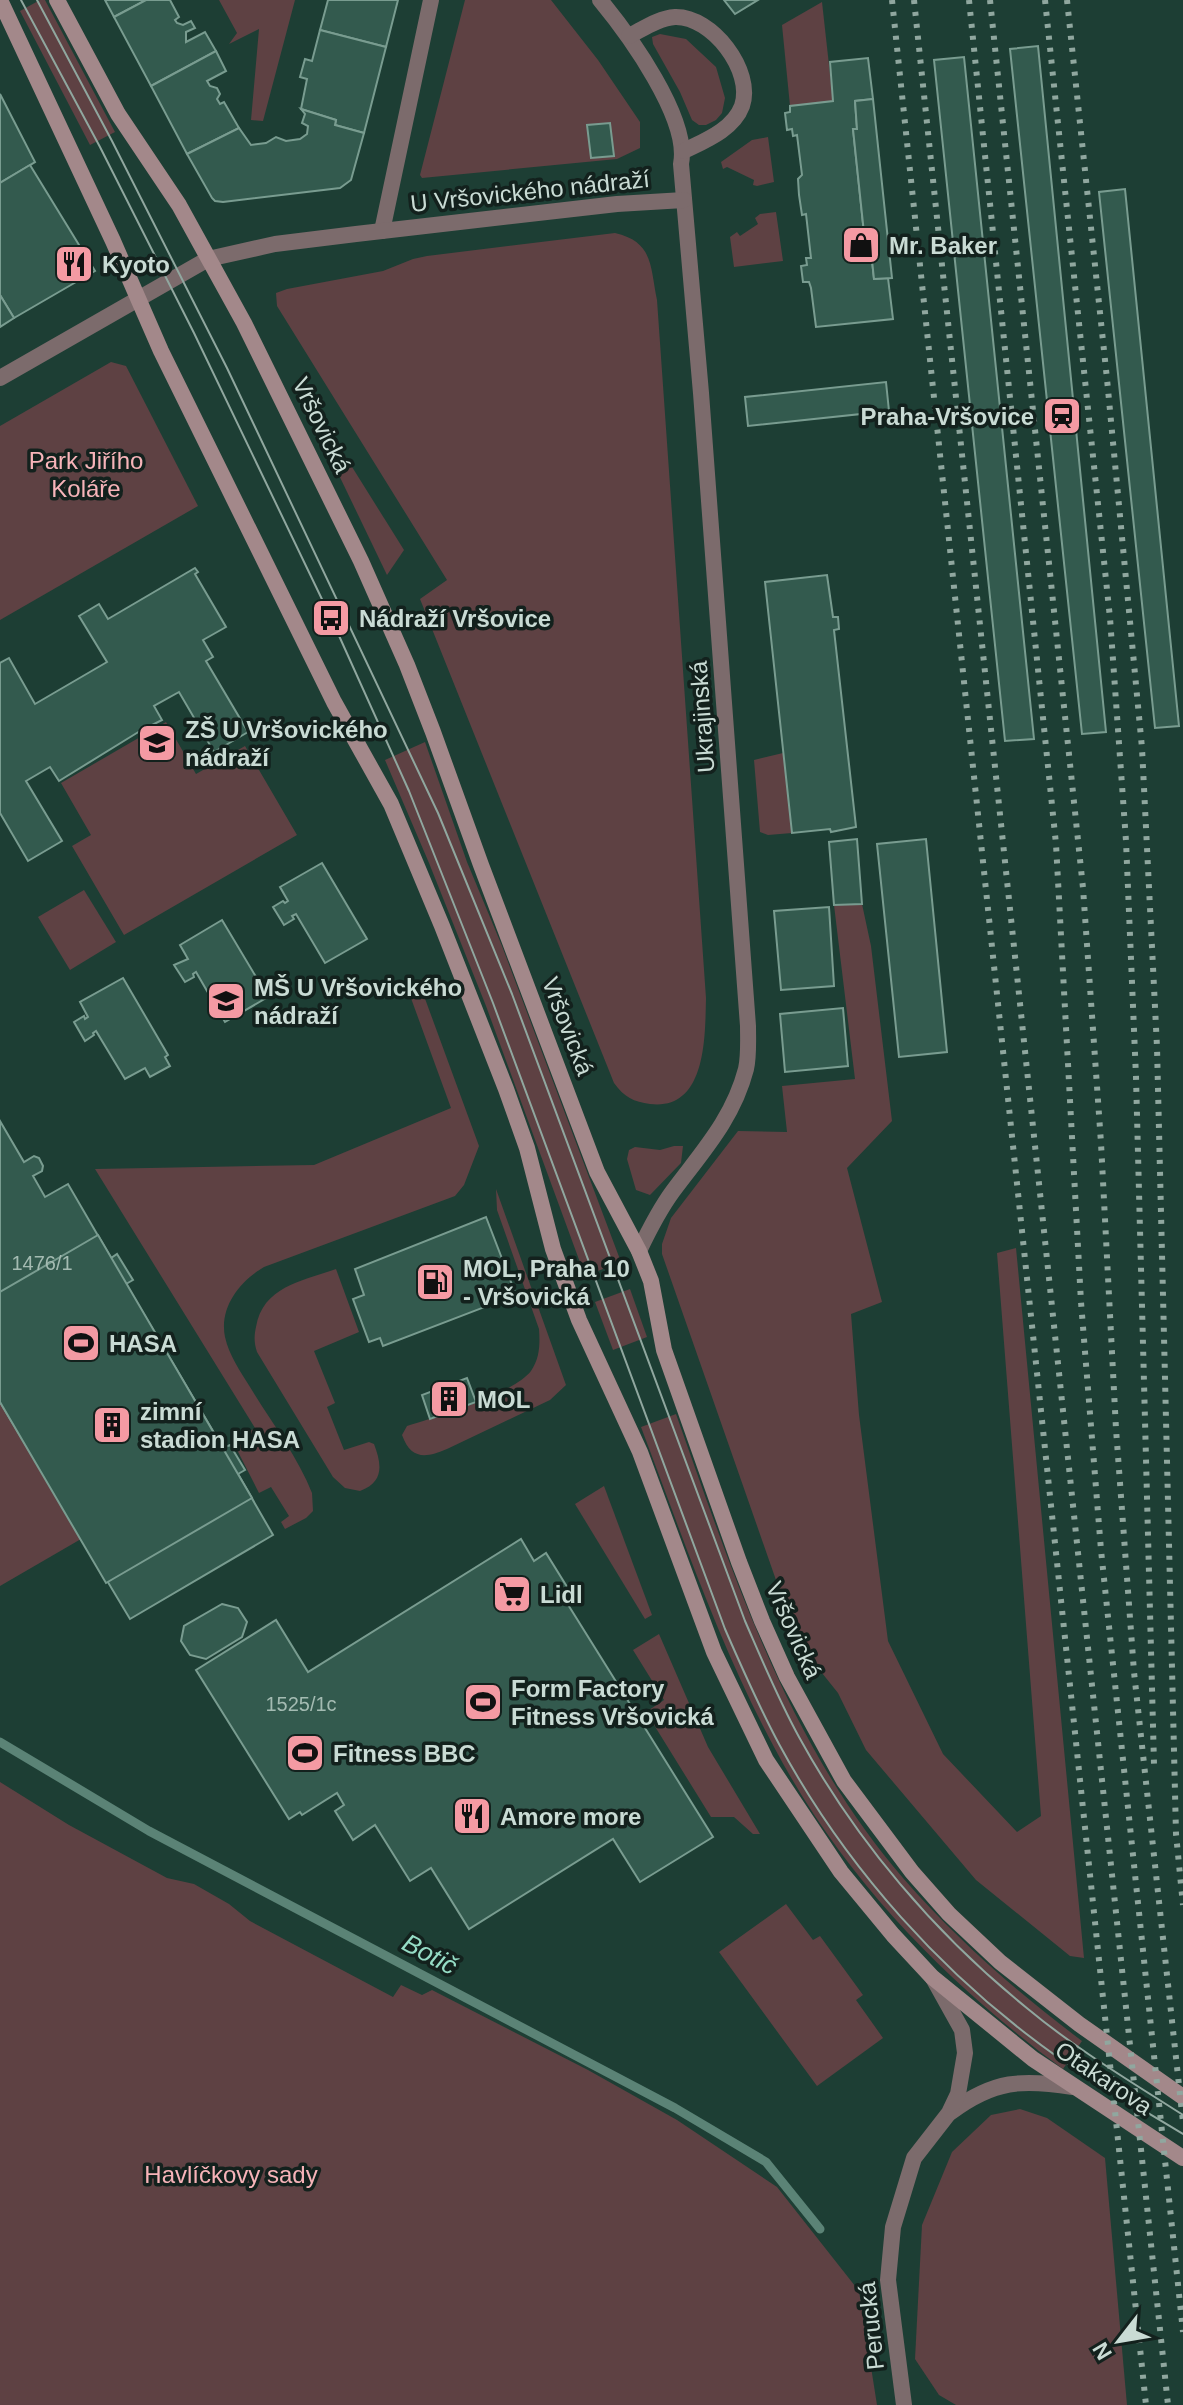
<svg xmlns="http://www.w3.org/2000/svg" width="1183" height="2405" viewBox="0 0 1183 2405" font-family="Arial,sans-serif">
	<rect width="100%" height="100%" fill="#1d3e34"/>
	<g fill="#5e4143" fill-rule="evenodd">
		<path d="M40,0H45L115,132L90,145L20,11Z"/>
		<path d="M219,0H295L263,121L251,120L259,29L229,44L237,33Z"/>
		<path d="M465,0H551L598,60L640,122V148L617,159L422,178L420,175ZM610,123L614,156L591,158L587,126Z"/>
		<path d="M822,2L833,101L790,106L782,25Z"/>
		<path d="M660,34L686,39L716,67L725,98L722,113L716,120L706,125H699L692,120L680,92L653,44L652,37Z"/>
		<path d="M768,137L774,182L757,186L753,185L754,180L727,167L723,169L721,162L752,140Z"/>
		<path d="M776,212L783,261L734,267L730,237L737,232L740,236L758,224L755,218L760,214Z"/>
		<path d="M615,233C654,242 650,267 657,300L706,998C705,1035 707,1111 650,1104C634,1102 624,1097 614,1083L420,599L447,580L277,306L276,293L287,289L383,271L413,259L427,256Z"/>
		<path d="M111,362L126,366L198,506L0,620V426Z"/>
		<path d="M317,411L404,550L387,575L311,417Z"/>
		<path d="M166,722L196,774L245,746L297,835L124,935L72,846L91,835L61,783Z"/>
		<path d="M425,742L467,862L502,946L621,1262L585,1276L486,1006L429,863L385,760Z"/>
		<path d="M783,753L792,833L768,835L760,832L754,760Z"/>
		<path d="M84,890L116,942L70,970L38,917Z"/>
		<path d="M862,904L871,946L892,1121L847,1168L882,1302L851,1314L859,1415L888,1641L943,1754L1017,1832L1041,1816L997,1253L1016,1248L1084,1958L1070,1956L976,1880L866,1750L838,1693L798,1643L662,1254V1244L671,1218L738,1131L787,1132L782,1086L855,1079L834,905Z"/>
		<path d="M420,985L479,1146L464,1185L455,1196L264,1267C240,1281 219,1307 225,1337C229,1355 240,1371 250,1387C270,1420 298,1457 312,1493L313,1511L306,1518L285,1529L281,1522L289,1516L271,1487L259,1493L233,1442L255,1428L95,1169L314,1165L451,1108L408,990Z"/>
		<path d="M674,1146H683L681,1163L650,1195L636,1190L627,1159L629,1150L635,1147L660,1150Z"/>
		<path d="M496,1189L566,1385L550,1400L447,1449C426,1458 411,1460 402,1435L407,1426C437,1417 513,1394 531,1371C540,1358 540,1344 539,1329L497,1210Z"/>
		<path d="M336,1269L359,1332L314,1351L335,1403L327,1407L344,1450L369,1442L374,1444C382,1465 384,1482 360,1491L345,1488L333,1477L257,1352C254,1343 254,1336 256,1327C263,1286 303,1281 336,1269Z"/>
		<path d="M630,1289L647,1337L613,1350L595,1302Z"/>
		<path d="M0,1402L81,1539L0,1586Z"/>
		<path d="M676,1414C734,1577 789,1746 903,1878C957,1940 1017,1992 1082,2041L1063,2069C944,1981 844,1879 774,1747C719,1645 682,1535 641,1427Z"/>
		<path d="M604,1486L652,1615L645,1619L575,1504Z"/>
		<path d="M659,1634L708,1747L760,1834H753L734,1817H711L646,1712L664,1700L633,1650Z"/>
		<path d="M0,1782L69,1825L167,1878L194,1884L229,1904L250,1921L393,1997L401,1985L422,1995L432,1990L588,2070L677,2120L777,2187L859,2291L877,2405H0Z"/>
		<path d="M786,1904L813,1940L820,1936L863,1995L856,2000L883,2038L817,2086L719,1952Z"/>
		<path d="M1020,2109L1047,2118L1105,2158L1127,2405H956L939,2395L915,2359L922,2225L952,2152L991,2115Z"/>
	</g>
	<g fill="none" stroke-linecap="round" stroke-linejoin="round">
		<path stroke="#5b8376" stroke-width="9" d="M0,1742L149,1831L675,2108L766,2162L820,2229"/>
	</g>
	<g fill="#335a4e" stroke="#799c90" stroke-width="2">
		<path d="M105,0H146L114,17Z"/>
		<path d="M146,0H170L179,17L175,20L177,23L183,25L191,21L195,28L186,32V42L205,32L216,51L151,86L114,17Z"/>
		<path d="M328,0H398L386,47L320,30Z"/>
		<path d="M724,0H758L735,14Z"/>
		<path d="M320,30L386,47L364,133L335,125L336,120L301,109L307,79L300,77L305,59L312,61Z"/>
		<path d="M1038,46L1106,732L1082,734L1010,49Z"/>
		<path d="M216,51L226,71L207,81L210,86L217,88L220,94L217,99L220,104L224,102L239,128L187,154L151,86Z"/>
		<path d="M964,57L1034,739L1005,741L934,60Z"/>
		<path d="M868,58L873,99L855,101L857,129H853L866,252L871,251L874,279L888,278L893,319L816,327L811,288L809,282H803L801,266L807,265L806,258H811L806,214L802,215L799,195L798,179L802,175L797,135L793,136L792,129L787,130L785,113L790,112V106L833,101L830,62Z"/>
		<path d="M0,94L35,162L0,183Z"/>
		<path d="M873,99L892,278L874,279L871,251L866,252L853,129H857L855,101Z"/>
		<path d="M301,109L336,120L335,125L364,133L351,180L340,188L223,202L215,201L212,198L187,154L239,128L251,145L266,143L276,137L286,141L300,139L307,134L308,126L302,123L305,114Z"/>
		<path d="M610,123L614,156L591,158L587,125Z"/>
		<path d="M30,165L95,271L14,318L0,295V183Z"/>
		<path d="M1125,189L1179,726L1155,728L1099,192Z"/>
		<path d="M0,295L14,318L0,327Z"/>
		<path d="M886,382L889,411L748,426L745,397Z"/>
		<path d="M195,568L198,572L195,574L226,627L203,640L213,657L206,661L248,732L214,752L179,692L154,706L162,720L140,731L59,781L50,767L26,781L62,841L28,861L0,813V663L9,658L35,704L107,662L79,616L99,604L108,619Z"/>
		<path d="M827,575L833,617H838L839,629L834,630L856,827L831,832L830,829L792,833L765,582Z"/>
		<path d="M857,839L862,904L834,905L829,842Z"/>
		<path d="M926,839L947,1052L899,1057L877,844Z"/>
		<path d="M322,863L367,939L325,963L296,914L292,916L294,919L284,925L273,907L283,901L285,903L288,901L280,887Z"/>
		<path d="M829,907L834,986L781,990L774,911Z"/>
		<path d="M222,920L268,997L225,1022L196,972L193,974L194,977L185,982L174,965L188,959L180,945Z"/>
		<path d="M123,978L168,1055L165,1057L170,1066L150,1077L145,1068L125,1079L96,1031L93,1033L94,1035L85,1041L74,1022L84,1016L85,1019L88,1017L80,1002Z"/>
		<path d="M843,1008L848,1066L785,1072L780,1014Z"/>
		<path d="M0,1121L24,1162L34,1156L39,1158L43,1166L42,1171L33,1176L45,1197L68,1184L111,1258L117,1254L133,1280L126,1284L223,1448L230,1445L245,1470L238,1474L273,1535L130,1619L0,1402Z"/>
		<path d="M486,1217L516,1295L383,1346L380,1338L369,1342L353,1299L364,1295L355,1269Z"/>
		<path d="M98,1235L252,1498L106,1583L0,1402V1292Z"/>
		<path d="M467,1378L476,1402L430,1419L422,1395Z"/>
		<path d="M521,1539L534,1561L546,1553L569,1590L562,1595L713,1837L640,1882L613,1839L469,1929L431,1868L410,1881L375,1825L353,1840L335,1811L344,1805L337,1793L302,1815L300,1812L289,1819L196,1670L276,1620L308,1672Z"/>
		<path d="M222,1604L238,1608L247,1622L242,1637L206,1659L190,1655L181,1641L184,1626Z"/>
	</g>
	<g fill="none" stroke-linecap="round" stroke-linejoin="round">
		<g stroke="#7c6b6c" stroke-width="16">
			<path d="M600,0C629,35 690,119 681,164L701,393L748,1026C748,1040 749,1056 746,1069C733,1119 702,1152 673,1191C659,1210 649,1230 639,1251"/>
			<path d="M629,36C643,29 659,18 675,17C712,16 754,71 742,106C733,130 704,141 684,151"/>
			<path d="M382,231L431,0"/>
			<path d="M0,378L208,259L275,244L356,234L617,204L684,200"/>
			<path d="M951,2112C994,2080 1022,2079 1073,2087"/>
			<path d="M904,2405L888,2280L893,2227L914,2158L949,2113L958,2094L965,2053L962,2030L933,1978"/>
		</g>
		<g stroke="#a3888a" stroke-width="16">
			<path d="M0,0L113,241L161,351L334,702L391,804L442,926L506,1089L527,1148L553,1249L579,1320L640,1452L714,1652L766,1760L841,1872L893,1935L932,1977L1033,2059L1183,2158"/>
			<path d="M57,0L118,114L179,205L244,323L361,561L407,665L433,732L481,865L597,1172L639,1251L651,1281L664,1350L739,1562L762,1621L787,1677L844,1781L912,1872L949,1914L1000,1962L1079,2024L1183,2097"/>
		</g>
		<g stroke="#90a79f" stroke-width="2">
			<path d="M21,0L100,147L194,333L331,618L409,791L493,1003L725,1629C742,1668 759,1707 779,1744C846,1868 944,1977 1059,2058C1099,2085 1142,2109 1183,2134"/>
			<path d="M37,0L112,141L227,368L438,813L512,994L745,1621C762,1660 778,1699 799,1737C856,1841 935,1934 1028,2009C1076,2049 1130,2081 1183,2115"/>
		</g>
		<g stroke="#90a79f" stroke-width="6" stroke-dasharray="4 8" stroke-linecap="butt">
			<path d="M892,0L1146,2405"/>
			<path d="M914,0L1168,2405"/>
			<path d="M969,0L1056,844L1081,1302L1101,1550L1183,2332"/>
			<path d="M990,0L1083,888L1101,1143L1116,1429L1134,1672L1183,2122"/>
			<path d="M1045,0L1110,618L1126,841L1136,1077L1154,1764"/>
			<path d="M1067,0L1107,379L1142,748L1157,1047L1176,1834L1183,1905"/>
		</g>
	</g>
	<defs>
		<symbol id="shop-square" viewBox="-11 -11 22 22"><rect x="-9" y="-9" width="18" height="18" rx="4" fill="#f49aa3" stroke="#13211d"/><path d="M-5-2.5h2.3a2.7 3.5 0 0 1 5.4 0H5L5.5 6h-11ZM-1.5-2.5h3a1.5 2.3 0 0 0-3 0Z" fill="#111"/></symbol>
		<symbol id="restaurant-square" viewBox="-11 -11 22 22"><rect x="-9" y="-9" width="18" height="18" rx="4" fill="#f49aa3" stroke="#13211d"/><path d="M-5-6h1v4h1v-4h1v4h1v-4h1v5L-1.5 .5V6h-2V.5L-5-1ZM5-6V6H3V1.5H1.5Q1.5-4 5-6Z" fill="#111"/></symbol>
		<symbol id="station-square" viewBox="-11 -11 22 22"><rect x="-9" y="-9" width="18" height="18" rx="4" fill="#f49aa3" stroke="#13211d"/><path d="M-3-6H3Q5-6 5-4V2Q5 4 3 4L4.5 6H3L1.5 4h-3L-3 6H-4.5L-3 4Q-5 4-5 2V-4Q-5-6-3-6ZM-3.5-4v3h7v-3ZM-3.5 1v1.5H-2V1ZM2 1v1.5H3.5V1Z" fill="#111"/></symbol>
		<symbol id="bus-square" viewBox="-11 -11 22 22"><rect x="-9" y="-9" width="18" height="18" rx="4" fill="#f49aa3" stroke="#13211d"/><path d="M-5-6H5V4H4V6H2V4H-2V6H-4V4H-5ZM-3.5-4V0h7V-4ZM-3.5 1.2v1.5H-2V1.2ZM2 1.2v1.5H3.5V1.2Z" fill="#111"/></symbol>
		<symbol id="school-square" viewBox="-11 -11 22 22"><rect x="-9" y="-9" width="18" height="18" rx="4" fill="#f49aa3" stroke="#13211d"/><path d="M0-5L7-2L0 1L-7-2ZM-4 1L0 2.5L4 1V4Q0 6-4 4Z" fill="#111"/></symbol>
		<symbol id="fuel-square" viewBox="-11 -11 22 22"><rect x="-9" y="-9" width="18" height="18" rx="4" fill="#f49aa3" stroke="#13211d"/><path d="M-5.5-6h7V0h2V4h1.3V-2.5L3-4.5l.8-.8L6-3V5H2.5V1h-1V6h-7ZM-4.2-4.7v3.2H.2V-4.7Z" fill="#111"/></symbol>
		<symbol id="stadium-square" viewBox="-11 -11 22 22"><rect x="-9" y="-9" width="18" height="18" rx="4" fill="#f49aa3" stroke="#13211d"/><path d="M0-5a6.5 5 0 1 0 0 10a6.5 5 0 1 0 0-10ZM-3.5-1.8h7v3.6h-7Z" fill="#111"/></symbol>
		<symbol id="building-square" viewBox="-11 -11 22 22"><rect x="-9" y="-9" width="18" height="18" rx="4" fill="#f49aa3" stroke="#13211d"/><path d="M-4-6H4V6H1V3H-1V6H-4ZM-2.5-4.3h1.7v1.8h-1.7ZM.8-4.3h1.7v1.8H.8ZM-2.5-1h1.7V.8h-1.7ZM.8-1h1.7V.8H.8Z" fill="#111"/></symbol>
		<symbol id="supermarket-square" viewBox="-11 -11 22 22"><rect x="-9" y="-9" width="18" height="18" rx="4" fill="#f49aa3" stroke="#13211d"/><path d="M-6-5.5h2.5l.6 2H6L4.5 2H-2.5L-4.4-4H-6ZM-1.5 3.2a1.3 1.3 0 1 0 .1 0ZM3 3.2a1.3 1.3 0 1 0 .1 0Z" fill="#111"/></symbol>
	</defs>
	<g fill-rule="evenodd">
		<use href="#shop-square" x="839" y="223" width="44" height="44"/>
		<use href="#restaurant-square" x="52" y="242" width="44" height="44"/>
		<use href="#station-square" x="1040" y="394" width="44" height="44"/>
		<use href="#bus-square" x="309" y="596" width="44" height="44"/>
		<use href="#school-square" x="135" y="721" width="44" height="44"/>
		<use href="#school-square" x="204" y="979" width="44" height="44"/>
		<use href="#fuel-square" x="413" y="1260" width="44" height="44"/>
		<use href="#stadium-square" x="59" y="1321" width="44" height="44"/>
		<use href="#building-square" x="427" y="1377" width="44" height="44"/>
		<use href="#building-square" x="90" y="1403" width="44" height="44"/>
		<use href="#supermarket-square" x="490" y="1572" width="44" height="44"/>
		<use href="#stadium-square" x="461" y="1680" width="44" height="44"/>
		<use href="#stadium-square" x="283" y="1731" width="44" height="44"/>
		<use href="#restaurant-square" x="450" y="1794" width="44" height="44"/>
	</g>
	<g text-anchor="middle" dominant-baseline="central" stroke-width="7" stroke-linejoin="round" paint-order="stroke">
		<g font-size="20" fill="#a4bbb2">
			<text x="42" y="1263">1476/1</text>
			<text x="301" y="1704">1525/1c</text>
		</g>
		<g font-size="24" fill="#c9dbd4" stroke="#13211d">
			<text transform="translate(530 191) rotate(-6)">U Vršovického nádraží</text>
			<text transform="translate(322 425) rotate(64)">Vršovická</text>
			<text transform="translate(702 717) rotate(-94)">Ukrajinská</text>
			<text transform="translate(568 1026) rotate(69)">Vršovická</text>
			<text transform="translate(794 1630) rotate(66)">Vršovická</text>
			<text transform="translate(1104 2078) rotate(34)">Otakarova</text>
			<text transform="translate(871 2326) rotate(-96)">Perucká</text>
		</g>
		<g font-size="24" font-weight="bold" fill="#c9dbd4" stroke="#13211d" text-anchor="start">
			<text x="889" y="245">Mr. Baker</text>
			<text x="102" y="264">Kyoto</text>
			<text x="1034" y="416" text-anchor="end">Praha-Vršovice</text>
			<text x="359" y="618">Nádraží Vršovice</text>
			<text x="185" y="729">ZŠ U Vršovického<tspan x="185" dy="28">nádraží</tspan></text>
			<text x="254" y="987">MŠ U Vršovického<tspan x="254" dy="28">nádraží</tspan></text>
			<text x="463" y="1268">MOL, Praha 10<tspan x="463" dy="28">- Vršovická</tspan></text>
			<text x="109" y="1343">HASA</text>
			<text x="477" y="1399">MOL</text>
			<text x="140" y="1411">zimní<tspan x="140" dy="28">stadion HASA</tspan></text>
			<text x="540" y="1594">Lidl</text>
			<text x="511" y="1688">Form Factory<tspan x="511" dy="28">Fitness Vršovická</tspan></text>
			<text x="333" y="1753">Fitness BBC</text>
			<text x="500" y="1816">Amore more</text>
		</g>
		<g font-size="24" fill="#f7b4b9" stroke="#13211d">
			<text x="86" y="460">Park Jiřího<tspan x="86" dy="28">Koláře</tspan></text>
			<text x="231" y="2174">Havlíčkovy sady</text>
		</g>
		<g font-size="26" font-style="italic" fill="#95dcc5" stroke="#13211d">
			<text transform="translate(430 1954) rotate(28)">Botič</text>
		</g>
	</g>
	<g transform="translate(1119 2341) rotate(239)" stroke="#13211d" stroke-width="6" paint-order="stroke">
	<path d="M0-6L14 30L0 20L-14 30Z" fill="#c9dbd4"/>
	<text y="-12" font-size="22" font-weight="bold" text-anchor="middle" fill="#c9dbd4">N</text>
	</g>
</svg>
